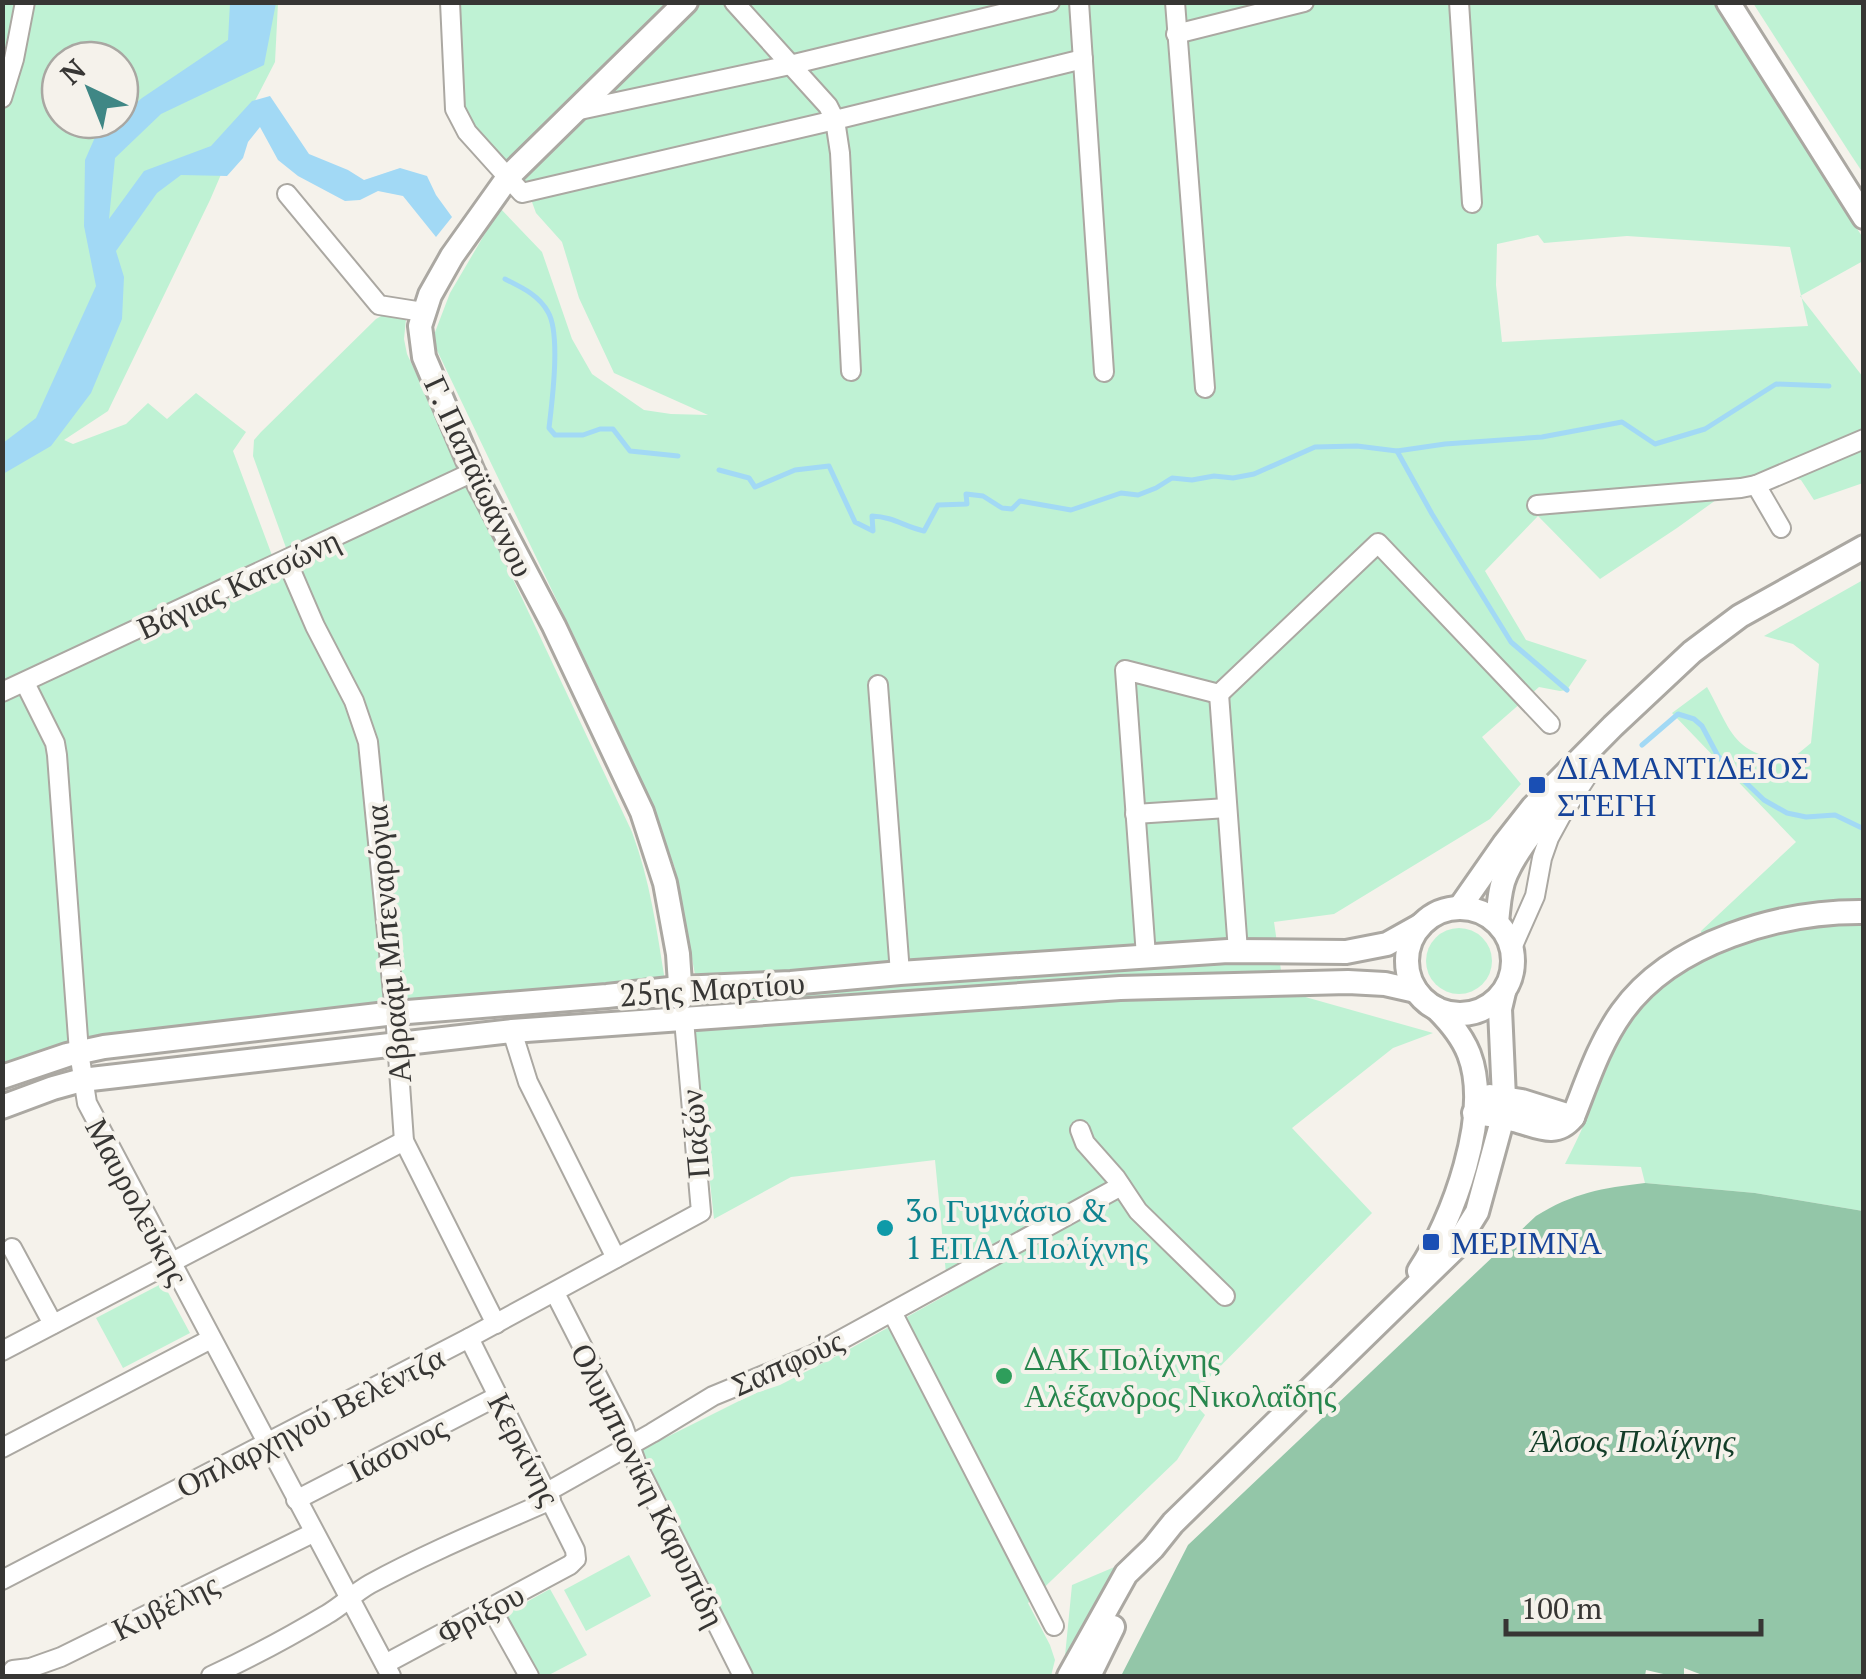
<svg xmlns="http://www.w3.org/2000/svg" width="1866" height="1679" viewBox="0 0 1866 1679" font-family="'PT Serif',serif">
	<rect width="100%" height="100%" fill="#f5f2eb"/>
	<g fill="#bff2d4" fill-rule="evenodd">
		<path d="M2,3H278L275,62L241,128L210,200L108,411L64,440L73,444L126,424L148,403L167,419L196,393L246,432L233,451L273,558L2,684ZM60,60H120V120H60Z"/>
		<path d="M445,3H1715L1863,238V261L1800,296L1863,377V483L1814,500L1801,480L1770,471L1748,477L1677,528L1600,579L1538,516L1485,571L1526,640L1587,660L1567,690L1560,691L1539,687L1482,737L1521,784L1490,819L1334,914L1274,922L1284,991L1433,1033L1393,1048L1292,1128L1372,1213L1189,1398L1205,1415L1177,1460L1028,1603L1050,1645L1055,1660L1051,1676H750L637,1452L753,1394L780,1385L846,1351L948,1294L935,1160L791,1177L714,1219L693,1027L696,980L675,868L649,800L606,703L432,340L450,293L500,208L542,252L572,339L592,374L644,410L671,414L708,415L614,373L579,298L562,242L536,213L524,180L455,109ZM1538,235L1544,243L1627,236L1790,247L1808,326L1502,342L1496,285L1497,244Z"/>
		<path d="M1753,3H1863V173L1851,155Z"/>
		<path d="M383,315L406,319L404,339L407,354L632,832C650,880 657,931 665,981L405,1000L88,1039L47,1049L3,1065L2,693L45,673L294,570L253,456L254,440L261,432L376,319Z"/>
		<path d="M1863,580V1211L1755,1193L1645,1183L1641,1167L1565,1164C1572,1150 1579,1136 1585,1122C1597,1090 1605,1057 1623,1028C1643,996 1674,976 1706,959L1701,931L1796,842L1672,713L1707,687C1733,734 1731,751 1788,762L1811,743L1819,664L1793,644L1764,636Z"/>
		<circle cx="1459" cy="961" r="33"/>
		<path d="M163,1283L190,1333L123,1368L96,1318Z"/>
		<path d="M629,1555L651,1596L586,1631L564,1590Z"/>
		<path d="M1124,1563L1071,1649L1065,1656L1072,1585Z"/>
		<path d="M550,1589L587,1655L547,1676L537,1673L505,1614Z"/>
	</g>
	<path fill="#93c6a8" d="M1645,1183L1755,1193L1863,1211V1676H1705L1684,1668V1676H1672L1646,1670L1645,1676H1195L1191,1674L1188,1676H1121L1188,1545L1536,1216C1573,1193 1602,1188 1645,1183Z"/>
	<path fill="#a2d9f5" d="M230,3H276L264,65L161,114L115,158L109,219L144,171L211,146L252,101L270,96L309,154L348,170L364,180L400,168L427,176L436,195L452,217L436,237L403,196L378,191L360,200L345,201L298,176L278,160L260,127L248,142L243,158L227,176L181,175L157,193L116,251L124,277L122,319L91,393L51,446L3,474V443L36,418L96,286L84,226L85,160L96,135L115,120H120V116L142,98L228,40Z"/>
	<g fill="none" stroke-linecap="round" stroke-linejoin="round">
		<g stroke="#a2d9f5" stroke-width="5">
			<path d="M505,279C521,287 539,295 548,312C561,334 552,402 549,428L555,435H583L600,429H613L630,451L678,456"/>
			<path d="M1397,451L1432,514L1511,642L1567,690"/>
			<path d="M719,470L749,478L755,487L795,470L829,466L855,522L873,531L872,516C894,517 903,526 924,531L938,505L967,504L966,494L983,496L1002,508L1012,509L1020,501L1071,510L1121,493L1138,495L1156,488L1172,478L1192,480L1214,476L1233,478L1254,474L1315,447L1357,446L1397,451L1445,444L1542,437L1622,422L1655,444L1705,429L1776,384L1829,386"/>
			<path d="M1642,745L1678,714L1694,719L1702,726L1718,756L1764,800L1787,813L1806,817L1835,815L1864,829"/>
		</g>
		<defs>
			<g id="minor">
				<path d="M450,2L455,109L467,132L522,193L835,120L1083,59"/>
				<path d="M734,2L828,106L835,120L840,153L851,371"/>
				<path d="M1079,2L1104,372"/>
				<path d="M1175,2L1205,388"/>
				<path d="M1459,2L1472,203"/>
				<path d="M1176,34L1304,2"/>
				<path d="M2,98L14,59L25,2"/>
				<path d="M575,111L790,65L1050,2"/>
				<path d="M287,194L379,305L423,312"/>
				<path d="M1756,485L1781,528"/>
				<path d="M1537,505L1741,488L1756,485L1864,439"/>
				<path d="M287,561L315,626L354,701L368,742L395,1013L404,1141L496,1324"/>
				<path d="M25,683L55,743L57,755L79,1052L87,1103L391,1676"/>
				<path d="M878,685L900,973"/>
				<path d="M2,692L473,472"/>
				<path d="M1219,694L1378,543L1550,724"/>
				<path d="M1219,694L1238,951"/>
				<path d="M1135,814L1227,808"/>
				<path d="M1512,948L1535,896L1542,858L1549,838L1561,816L1593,767"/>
				<path d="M1146,956L1125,670L1219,694"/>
				<path d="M512,1031L528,1082L616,1258"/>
				<path d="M1080,1130L1085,1143L1116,1178L1138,1211L1225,1296"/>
				<path d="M12,1248L53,1324"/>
				<path d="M555,1293L623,1426L637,1465L743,1676"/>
				<path d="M892,1312L1054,1626"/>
				<path d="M2,1351L404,1141"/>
				<path d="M2,1448L211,1339"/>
				<path d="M547,1492L652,1433L713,1396L815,1354L1121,1186"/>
				<path d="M296,1500L498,1396"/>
				<path d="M2,1580L469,1338L701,1212L684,1020"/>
				<path d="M491,1608L529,1676"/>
				<path d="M385,1664L570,1565L576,1559L575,1550L469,1338"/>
				<path d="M13,1670L30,1668L61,1657L313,1533"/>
				<path d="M211,1676C250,1658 289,1637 326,1615C342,1606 354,1593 370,1584C429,1552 490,1527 551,1500"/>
			</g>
			<g id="tertiary">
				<path d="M1728,2L1864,217"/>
				<path d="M1460,907L1504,844L1533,807L1613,726L1692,652L1740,616L1864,547"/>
				<circle cx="1460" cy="961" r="53"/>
				<path d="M1497,922C1499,906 1499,889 1506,874C1520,843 1546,815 1570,790"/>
				<path d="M681,999L678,954L665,883L642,812L554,626L473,472L424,357L420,326L430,295L452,256L509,176L686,2"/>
				<path d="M2,1077L67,1055L104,1047L395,1013L607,996L679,988L791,983L900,973L1228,951L1346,952L1387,944L1421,925"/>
				<path d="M1490,1096L1522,1101L1573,1117"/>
				<path d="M2,1107L53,1088L82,1080L512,1031L1120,988L1348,982L1385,984L1416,991"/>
				<path d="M1474,1113C1487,1115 1501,1116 1514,1120C1536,1125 1555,1139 1573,1117C1587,1082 1599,1044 1622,1012C1672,942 1781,911 1864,912"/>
				<path d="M1419,1271C1453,1220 1492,1114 1469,1054C1462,1036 1450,1022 1437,1009"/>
				<path d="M1069,1676L1126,1574L1153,1548L1173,1523L1454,1249L1477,1212L1503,1117L1504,1098L1500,1009L1504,992"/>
				<path d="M1089,1676L1113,1627"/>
			</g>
		</defs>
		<use href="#minor" stroke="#aba8a2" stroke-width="22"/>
		<use href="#tertiary" stroke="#aba8a2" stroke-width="28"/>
		<use href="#minor" stroke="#fff" stroke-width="18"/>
		<use href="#tertiary" stroke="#fff" stroke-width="22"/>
	</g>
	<g fill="#1a4fb4" stroke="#f5f2eb" stroke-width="4">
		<rect x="1527" y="775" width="20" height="20" rx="5"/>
		<rect x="1421" y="1232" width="20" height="20" rx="5"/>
	</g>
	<circle fill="#0f9aa8" stroke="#f5f2eb" stroke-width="4" cx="885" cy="1228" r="10"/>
	<circle fill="#2e9e5b" stroke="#f5f2eb" stroke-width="4" cx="1004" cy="1376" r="10"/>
	<g text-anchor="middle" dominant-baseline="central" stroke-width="8" stroke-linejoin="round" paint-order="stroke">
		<g font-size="32" fill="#373634" stroke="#f5f2eb">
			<text transform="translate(480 476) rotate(65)">Γ. Παπαϊωάννου</text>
			<text transform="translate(238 583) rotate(-25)">Βάγιας Κατσώνη</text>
			<text transform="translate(387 944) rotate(-95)">Αβραάμ Μπεναρόγια</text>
			<text transform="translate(712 988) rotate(-4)">25ης Μαρτίου</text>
			<text transform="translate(694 1134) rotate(-95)">Παξών</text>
			<text transform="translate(138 1201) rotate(62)">Μαυρολεύκης</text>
			<text transform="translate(787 1362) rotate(-24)">Σαπφούς</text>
			<text transform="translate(310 1421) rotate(-27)">Οπλαρχηγού Βελέντζα</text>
			<text transform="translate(397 1448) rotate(-27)">Ιάσoνος</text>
			<text transform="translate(525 1449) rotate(63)">Κερκίνης</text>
			<text transform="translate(649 1485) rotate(64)">Ολυμπιονίκη Καρυπίδη</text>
			<text transform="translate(165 1606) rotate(-26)">Κυβέλης</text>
			<text transform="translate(480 1613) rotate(-28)">Φρίξου</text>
		</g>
		<g font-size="32" fill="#164399" stroke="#f5f2eb" text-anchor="start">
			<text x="1557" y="767">ΔΙΑΜΑΝΤΙΔΕΙΟΣ<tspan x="1557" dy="37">ΣΤΕΓΗ</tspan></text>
			<text x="1451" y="1242">ΜΕΡΙΜΝΑ</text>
		</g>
		<g font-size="32" fill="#0d838f" stroke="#f5f2eb" text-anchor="start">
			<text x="905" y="1210">3ο Γυμνάσιο &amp;<tspan x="905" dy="37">1 ΕΠΑΛ Πολίχνης</tspan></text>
		</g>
		<g font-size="32" fill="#27864d" stroke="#f5f2eb" text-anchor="start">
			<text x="1024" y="1358">ΔΑΚ Πολίχνης<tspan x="1024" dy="37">Αλέξανδρος Νικολαΐδης</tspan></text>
		</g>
		<g font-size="32" font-style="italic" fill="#133d28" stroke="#f5f2eb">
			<text x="1633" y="1440">Άλσος Πολίχνης</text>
		</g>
	</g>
	<rect width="1866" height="1679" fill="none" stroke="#373634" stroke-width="10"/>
	<g transform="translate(90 90) rotate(317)"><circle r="48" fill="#f5f2eb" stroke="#a9a7a2" stroke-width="2.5"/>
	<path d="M0-8L18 38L0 25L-18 38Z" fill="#3f8785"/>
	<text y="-15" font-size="28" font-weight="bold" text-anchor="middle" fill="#373634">N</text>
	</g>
	<path d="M1506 1619v15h255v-15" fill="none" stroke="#373634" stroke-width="5"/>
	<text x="1521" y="1619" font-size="30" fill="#373634" stroke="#f5f2eb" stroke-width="8" paint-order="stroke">100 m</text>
</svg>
